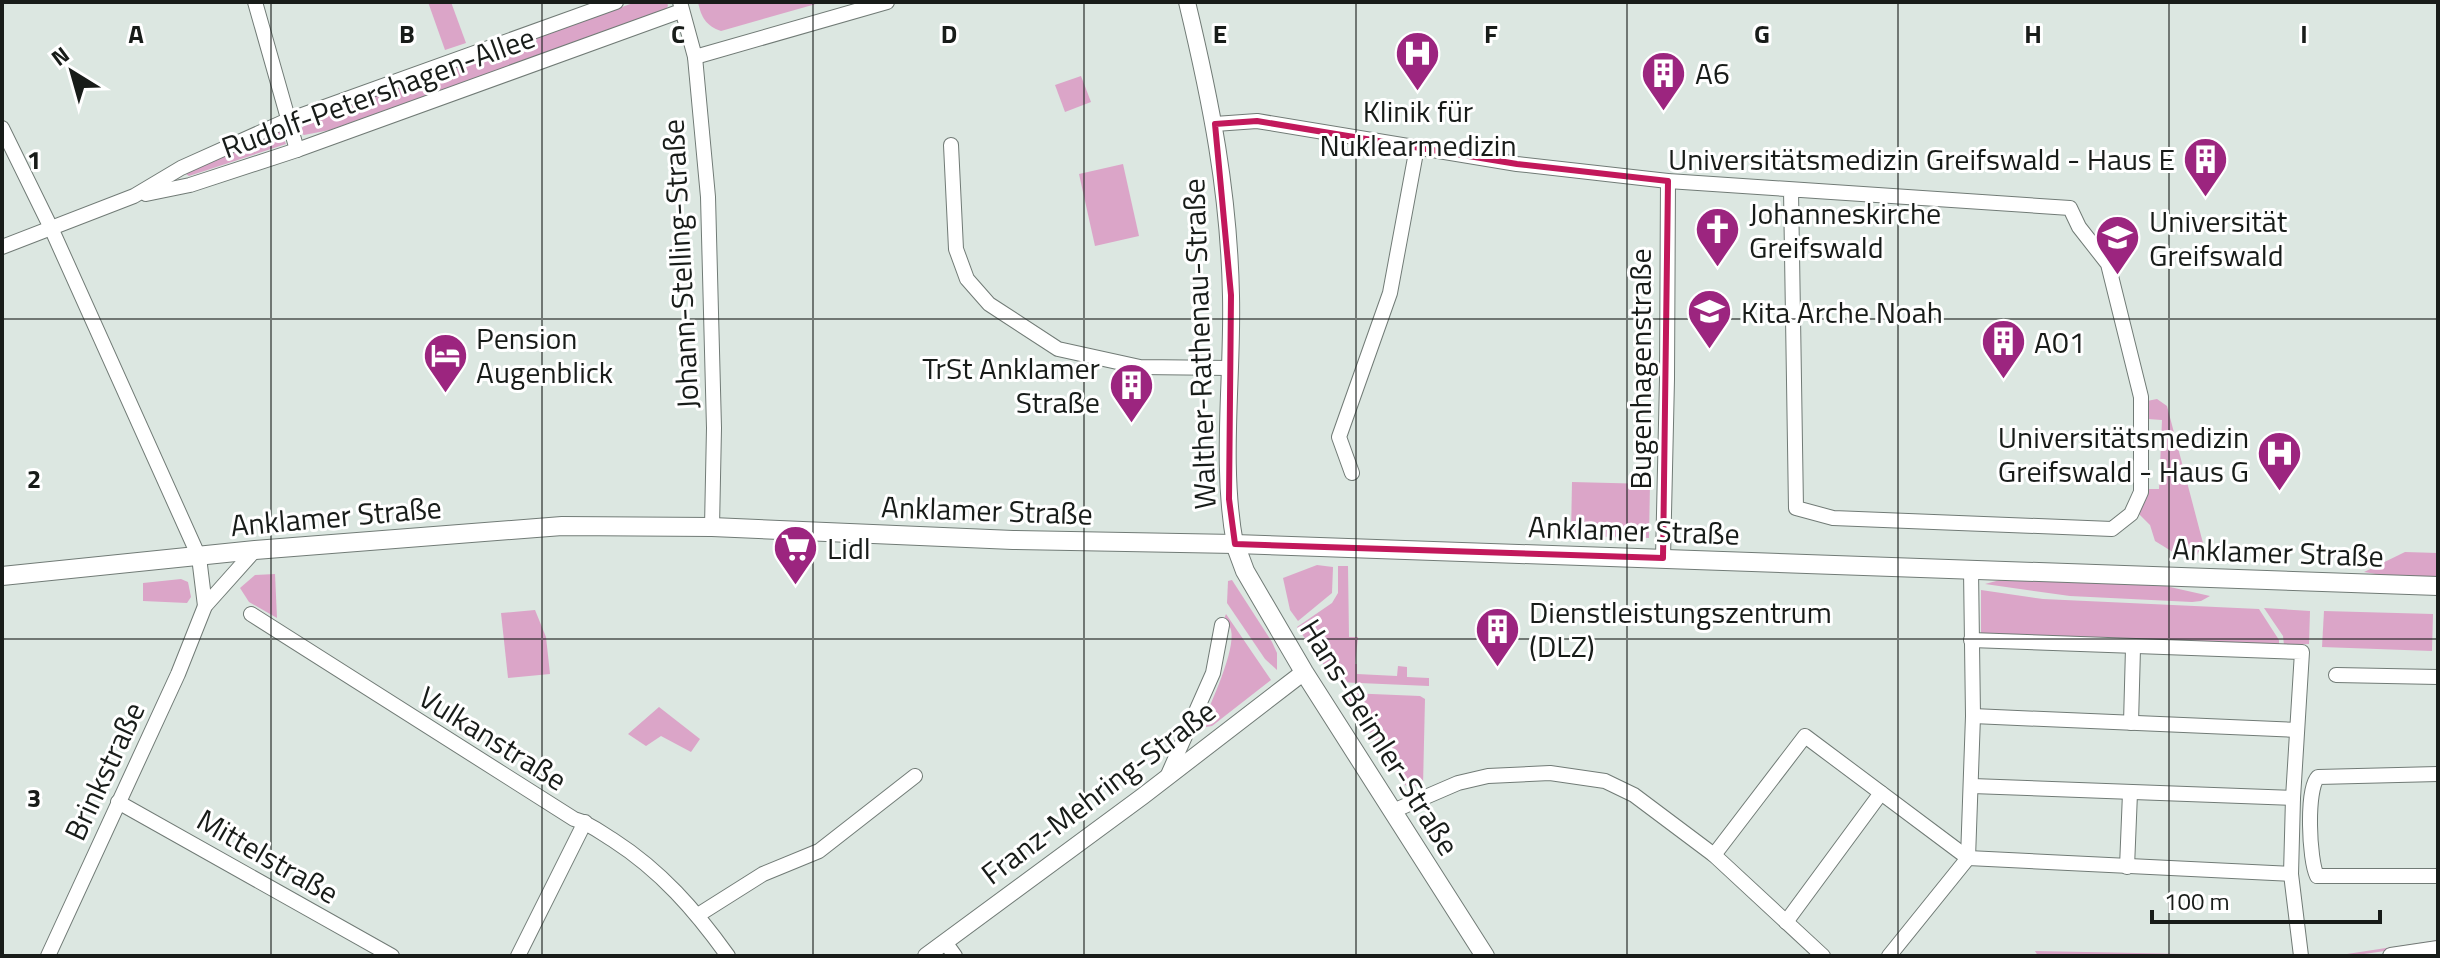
<svg xmlns="http://www.w3.org/2000/svg" width="2440" height="958" viewBox="0 0 2440 958" font-family="'Titillium Web',sans-serif">
	<rect width="100%" height="100%" fill="#dce7e1"/>
	<g fill="#dba5c8">
		<path d="M428,2H451L466,43L445,50Z"/>
		<path d="M636,2H667L668,6L665,10L330,130L304,135L299,132L309,118Z"/>
		<path d="M698,2H823L721,31C706,26 701,17 698,2Z"/>
		<path d="M1081,76L1091,102L1065,112L1055,85Z"/>
		<path d="M279,129L286,144L189,176L186,174V171Z"/>
		<path d="M1123,164L1139,236L1095,246L1079,174Z"/>
		<path d="M2157,399L2167,406L2203,543L2197,555L2176,554L2155,541L2150,525L2138,513L2147,489H2159L2162,420L2148,419L2147,401Z"/>
		<path d="M1572,482L1650,484L1649,538L1571,536Z"/>
		<path d="M2405,552L2438,553V578L2388,576L2364,572Z"/>
		<path d="M1317,565L1333,567L1332,593L1298,621L1290,610L1283,578Z"/>
		<path d="M1338,566H1348L1349,637H1358L1355,664H1357V674L1397,676L1398,666L1407,667V677L1429,678V686L1336,682L1297,627L1332,603L1338,593Z"/>
		<path d="M275,574L277,618L249,602L240,588L255,575Z"/>
		<path d="M181,579L188,582L191,597L187,603L143,601V583Z"/>
		<path d="M1232,580L1272,642L1277,653V670L1265,659L1227,603L1228,581Z"/>
		<path d="M2000,580L2161,585L2210,596L2201,601L2192,602L2070,596L1985,584Z"/>
		<path d="M1981,590L2043,599L2259,609L2279,640V647L1981,635Z"/>
		<path d="M2264,608L2310,611L2309,644L2284,645L2283,636Z"/>
		<path d="M535,610L546,637L550,674L508,678L501,613Z"/>
		<path d="M2324,611L2433,614L2432,651L2322,647Z"/>
		<path d="M1226,614L1271,680L1212,726L1206,727L1202,723C1211,704 1236,649 1231,630C1230,625 1226,622 1224,619Z"/>
		<path d="M1348,693L1420,696L1425,699L1423,786H1406L1346,698Z"/>
		<path d="M659,707L700,739L691,752L661,736L646,746L628,734Z"/>
		<path d="M2438,940L2434,944L2350,956H2334Z"/>
		<path d="M2035,951L2292,956H2038Z"/>
	</g>
	<g fill="none" stroke-linecap="round" stroke-linejoin="round">
		<defs>
			<g id="minor">
				<path d="M255,2L297,150"/>
				<path d="M680,2L695,57L708,197L714,428L712,527"/>
				<path d="M695,57L887,2"/>
				<path d="M1215,124L1257,121L1517,164L1668,181L2070,208L2079,227L2108,264L2141,397V492L2131,514L2112,529L1833,518L1796,508L1791,190"/>
				<path d="M2,128L52,230L199,557L205,606"/>
				<path d="M951,145L956,249L967,279L989,304L1058,349L1140,367L1230,368"/>
				<path d="M146,194L190,185L297,150L681,11"/>
				<path d="M2,247L134,196L181,168L288,120L616,2"/>
				<path d="M1352,473L1339,437L1390,293L1417,147"/>
				<path d="M1663,558L1667,379L1668,181"/>
				<path d="M251,614L574,819C589,823 600,832 613,840C661,871 695,910 728,956"/>
				<path d="M1971,640L2302,652L2293,798L2291,874L2301,956"/>
				<path d="M2336,675L2438,677"/>
				<path d="M1973,716L2297,730"/>
				<path d="M2131,723L2133,648"/>
				<path d="M2438,774L2318,777C2306,789 2309,860 2317,876H2438"/>
				<path d="M1167,777L1213,673L1222,625"/>
				<path d="M1972,786L2293,798"/>
				<path d="M118,802L392,956"/>
				<path d="M1393,811L1458,783L1488,776L1550,773L1605,781L1634,795L1714,855L1823,956"/>
				<path d="M1714,855L1805,736L1968,858"/>
				<path d="M1968,858L2291,874"/>
				<path d="M1968,858L1973,716L1971,570"/>
				<path d="M2127,867L2130,793"/>
				<path d="M698,915L763,874L819,851L915,776"/>
				<path d="M1786,922L1881,793"/>
				<path d="M945,942L955,956"/>
				<path d="M48,956L178,674L205,606L255,550"/>
				<path d="M518,956L585,822"/>
				<path d="M1889,956L1968,858"/>
			</g>
			<g id="tertiary">
				<path d="M1187,2C1211,102 1229,192 1231,296C1233,378 1220,463 1235,544"/>
				<path d="M926,956L1143,796L1304,672"/>
				<path d="M2391,956L2438,949"/>
			</g>
			<g id="secondary">
				<path d="M1235,544L1245,571L1304,672L1485,956"/>
				<path d="M2,576L255,550L562,526L712,527L1013,540L1235,544L2438,586"/>
			</g>
		</defs>
		<use href="#minor" stroke="#717b76" stroke-width="16"/>
		<use href="#tertiary" stroke="#717b76" stroke-width="18"/>
		<use href="#secondary" stroke="#717b76" stroke-width="20"/>
		<use href="#minor" stroke="#fff" stroke-width="14"/>
		<use href="#tertiary" stroke="#fff" stroke-width="16"/>
		<use href="#secondary" stroke="#fff" stroke-width="18"/>
	</g>
	<path fill="none" stroke="#c2185b" stroke-width="6" stroke-linejoin="round" d="M1257,121L1517,164L1668,181L1663,558L1235,544L1229,499L1231,295L1215,124Z"/>
	<path fill="none" stroke="#181c19" stroke-width="2" stroke-opacity="0.55" d="M271,2V956M542,2V956M813,2V956M1084,2V956M1356,2V956M1627,2V956M1898,2V956M2169,2V956M2,319H2438M2,639H2438"/>
	<defs>
		<symbol id="hospital-pin" viewBox="-11 -11 22 30"><path d="M0 17L-7.5 6A9.5 9.5 0 1 1 7.5 6Z" fill="#9c257f" stroke="#fff"/><path d="M-5-5h3v3.5h4V-5h3V5h-3V1.5h-4V5h-3Z" fill="#fff"/></symbol>
		<symbol id="building-pin" viewBox="-11 -11 22 30"><path d="M0 17L-7.5 6A9.5 9.5 0 1 1 7.5 6Z" fill="#9c257f" stroke="#fff"/><path d="M-4-6H4V6H1V3H-1V6H-4ZM-2.5-4.3h1.7v1.8h-1.7ZM.8-4.3h1.7v1.8H.8ZM-2.5-1h1.7V.8h-1.7ZM.8-1h1.7V.8H.8Z" fill="#fff"/></symbol>
		<symbol id="church-pin" viewBox="-11 -11 22 30"><path d="M0 17L-7.5 6A9.5 9.5 0 1 1 7.5 6Z" fill="#9c257f" stroke="#fff"/><path d="M-1.2-6h2.4v3.5h3.3v2.4h-3.3V6h-2.4V-.1h-3.3v-2.4h3.3Z" fill="#fff"/></symbol>
		<symbol id="university-pin" viewBox="-11 -11 22 30"><path d="M0 17L-7.5 6A9.5 9.5 0 1 1 7.5 6Z" fill="#9c257f" stroke="#fff"/><path d="M0-5L7-2L0 1L-7-2ZM-4 1L0 2.5L4 1V4Q0 6-4 4Z" fill="#fff"/></symbol>
		<symbol id="school-pin" viewBox="-11 -11 22 30"><path d="M0 17L-7.5 6A9.5 9.5 0 1 1 7.5 6Z" fill="#9c257f" stroke="#fff"/><path d="M0-5L7-2L0 1L-7-2ZM-4 1L0 2.5L4 1V4Q0 6-4 4Z" fill="#fff"/></symbol>
		<symbol id="hotel-pin" viewBox="-11 -11 22 30"><path d="M0 17L-7.5 6A9.5 9.5 0 1 1 7.5 6Z" fill="#9c257f" stroke="#fff"/><path d="M-6-4.5h1.5V1H6V5H4.5V3h-9V5H-6ZM-4 0a1.8 1.8 0 1 1 3.6 0ZM.5 0V-2.5h3Q6-2.5 6 0Z" fill="#fff"/></symbol>
		<symbol id="supermarket-pin" viewBox="-11 -11 22 30"><path d="M0 17L-7.5 6A9.5 9.5 0 1 1 7.5 6Z" fill="#9c257f" stroke="#fff"/><path d="M-6-5.5h2.5l.6 2H6L4.5 2H-2.5L-4.4-4H-6ZM-1.5 3.2a1.3 1.3 0 1 0 .1 0ZM3 3.2a1.3 1.3 0 1 0 .1 0Z" fill="#fff"/></symbol>
	</defs>
	<g fill-rule="evenodd">
		<use href="#hospital-pin" x="1392" y="28" width="51" height="69"/>
		<use href="#building-pin" x="1638" y="48" width="51" height="69"/>
		<use href="#building-pin" x="2180" y="134" width="51" height="69"/>
		<use href="#church-pin" x="1692" y="204" width="51" height="69"/>
		<use href="#university-pin" x="2092" y="212" width="51" height="69"/>
		<use href="#school-pin" x="1684" y="286" width="51" height="69"/>
		<use href="#building-pin" x="1978" y="316" width="51" height="69"/>
		<use href="#hotel-pin" x="420" y="330" width="51" height="69"/>
		<use href="#building-pin" x="1106" y="360" width="51" height="69"/>
		<use href="#hospital-pin" x="2254" y="428" width="51" height="69"/>
		<use href="#supermarket-pin" x="770" y="522" width="51" height="69"/>
		<use href="#building-pin" x="1472" y="604" width="51" height="69"/>
	</g>
	<g text-anchor="middle" dominant-baseline="central" stroke-width="6" stroke-linejoin="round" paint-order="stroke">
		<g font-size="30" fill="#181c19" stroke="#fff" text-anchor="start">
			<text x="1695" y="73">A6</text>
			<text x="1418" y="111" text-anchor="middle">Klinik für<tspan x="1418" dy="34">Nuklearmedizin</tspan></text>
			<text x="2175" y="159" text-anchor="end">Universitätsmedizin Greifswald - Haus E</text>
			<text x="1749" y="213">Johanneskirche<tspan x="1749" dy="34">Greifswald</tspan></text>
			<text x="2149" y="221">Universität<tspan x="2149" dy="34">Greifswald</tspan></text>
			<text x="1741" y="312">Kita Arche Noah</text>
			<text x="476" y="338">Pension<tspan x="476" dy="34">Augenblick</tspan></text>
			<text x="2034" y="342">A01</text>
			<text x="1100" y="368" text-anchor="end">TrSt Anklamer<tspan x="1100" dy="34">Straße</tspan></text>
			<text x="2249" y="437" text-anchor="end">Universitätsmedizin<tspan x="2249" dy="34">Greifswald - Haus G</tspan></text>
			<text x="827" y="548">Lidl</text>
			<text x="1529" y="612">Dienstleistungszentrum<tspan x="1529" dy="34">(DLZ)</tspan></text>
		</g>
		<g font-size="30" fill="#181c19" stroke="#fff">
			<text transform="translate(378 92) rotate(-20)">Rudolf-Petershagen-Allee</text>
			<text transform="translate(680 264) rotate(-93)">Johann-Stelling-Straße</text>
			<text transform="translate(1199 344) rotate(-92)">Walther-Rathenau-Straße</text>
			<text transform="translate(1640 369) rotate(-90)">Bugenhagenstraße</text>
			<text transform="translate(987 510) rotate(2)">Anklamer Straße</text>
			<text transform="translate(336 516) rotate(-5)">Anklamer Straße</text>
			<text transform="translate(1634 530) rotate(2)">Anklamer Straße</text>
			<text transform="translate(2278 552) rotate(2)">Anklamer Straße</text>
			<text transform="translate(1380 737) rotate(58)">Hans-Beimler-Straße</text>
			<text transform="translate(493 738) rotate(32)">Vulkanstraße</text>
			<text transform="translate(104 771) rotate(-65)">Brinkstraße</text>
			<text transform="translate(1098 792) rotate(-37)">Franz-Mehring-Straße</text>
			<text transform="translate(268 856) rotate(30)">Mittelstraße</text>
		</g>
	</g>
	<g font-size="26" text-anchor="middle" font-weight="bold" fill="#181c19" stroke="#fff" stroke-width="6" stroke-linejoin="round" paint-order="stroke">
		<text x="136" y="43">A</text>
		<text x="407" y="43">B</text>
		<text x="678" y="43">C</text>
		<text x="949" y="43">D</text>
		<text x="1220" y="43">E</text>
		<text x="1491" y="43">F</text>
		<text x="1762" y="43">G</text>
		<text x="2033" y="43">H</text>
		<text x="2304" y="43">I</text>
		<text x="34" y="169">1</text>
		<text x="34" y="488">2</text>
		<text x="34" y="807">3</text>
	</g>
	<rect width="2440" height="958" fill="none" stroke="#181c19" stroke-width="8"/>
	<g transform="translate(72 72) rotate(323)" stroke="#ffffff" stroke-width="6" paint-order="stroke">
	<path d="M0-6L14 30L0 20L-14 30Z" fill="#181c19"/>
	<text y="-12" font-size="22" font-weight="bold" text-anchor="middle" fill="#181c19">N</text>
	</g>
	<path d="M2152 910v12h228v-12" fill="none" stroke="#181c19" stroke-width="4"/>
	<text x="2164" y="910" font-size="24" fill="#181c19" stroke="#ffffff" stroke-width="6" paint-order="stroke">100 m</text>
</svg>
